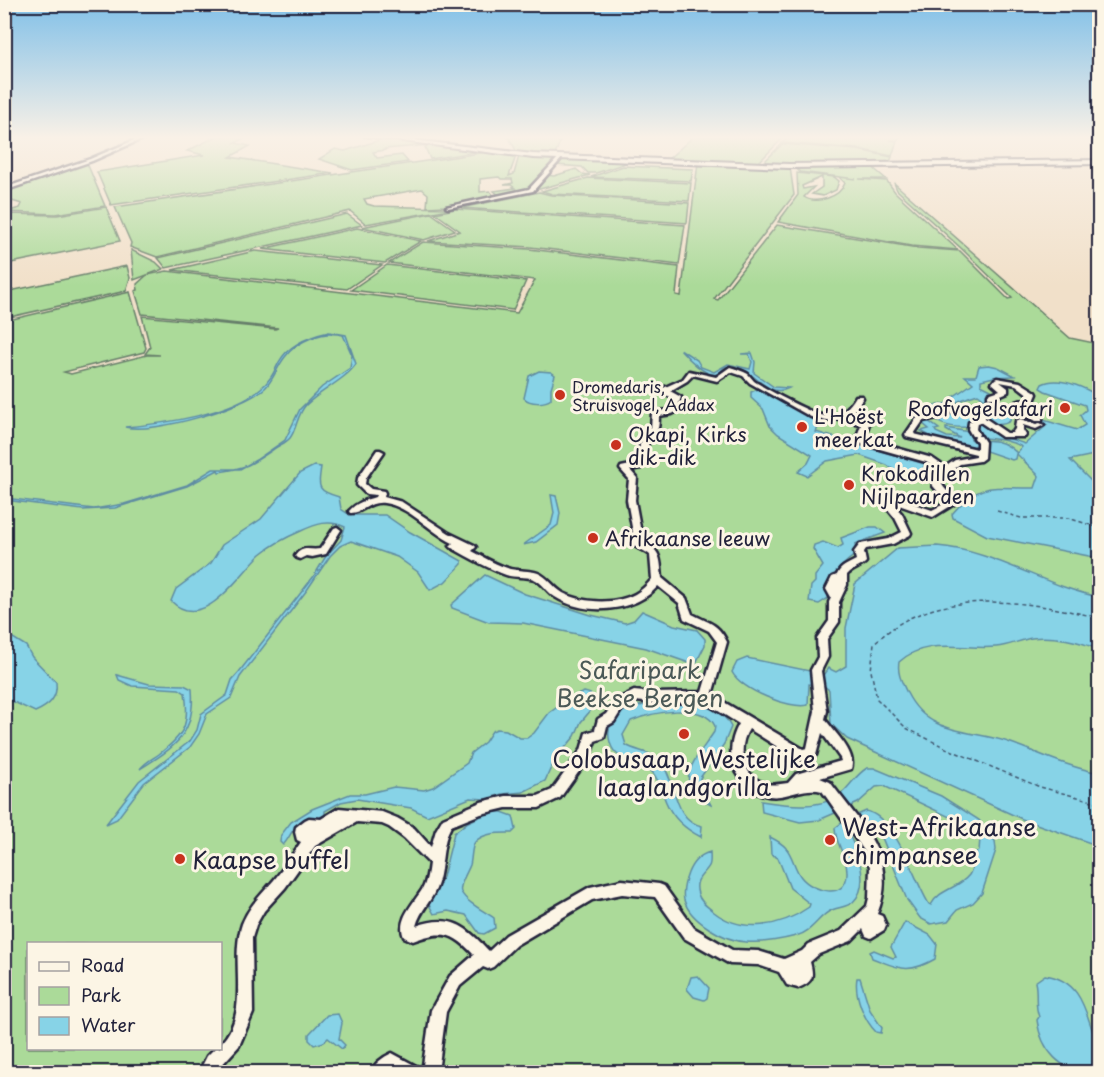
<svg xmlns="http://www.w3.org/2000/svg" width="1104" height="1077" viewBox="0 0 1104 1077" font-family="'Playpen Sans',sans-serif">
	<rect width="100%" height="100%" fill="#f1e0c9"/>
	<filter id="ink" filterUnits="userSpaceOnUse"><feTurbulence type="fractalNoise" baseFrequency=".0167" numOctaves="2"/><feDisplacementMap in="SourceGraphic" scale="12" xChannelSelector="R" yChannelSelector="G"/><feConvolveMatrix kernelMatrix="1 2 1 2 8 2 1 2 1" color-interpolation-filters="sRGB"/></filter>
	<g filter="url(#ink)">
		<g fill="#abda99" stroke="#667e6a" stroke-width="1.5" fill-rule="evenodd">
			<path d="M217,136H249L235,143L250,146L230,157L333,173L111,205L97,172L204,155L187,151Z"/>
			<path d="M508,136H562L555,155L517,152Z"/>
			<path d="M694,136H785L758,163H763L782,144L858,150L892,157L889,164L801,166L667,160Z"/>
			<path d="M790,136H900L898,140H890L897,141L892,156L858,149L782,143Z"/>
			<path d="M383,139L430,145L385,149V150L373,152L377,158L402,155L408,162L352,170L319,159L335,149L345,151Z"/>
			<path d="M435,145L482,151L430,159L425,147Z"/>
			<path d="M487,152L516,156L509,176L514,174L519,156L557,159L538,179L532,188L500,196L494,191L515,188L511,185H504L513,183L512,179H501L499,177L480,179V192L490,191L495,197L445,206L427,207L428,194L422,189L364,199L367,204L374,206L448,208L535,190L545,175L554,176L576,169L582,174L590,175L500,200L366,224L350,211L157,257L130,247L131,243L115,207Z"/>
			<path d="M562,158L632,161L596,173H588L582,167L556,165Z"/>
			<path d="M87,163L105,206L56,214L5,212L20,208L22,204L5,199V191Z"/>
			<path d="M698,163L790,167L794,195L714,299L718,300L777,225L918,248L960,251L1008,299L1012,298L962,249L897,190L894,183L1070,338L1099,344V1072H5L4,321L130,292L146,348L144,352L64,372L71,374L147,355H160L145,354L150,347L142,316L275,329L278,328L142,314L135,291L138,290L137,284L147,275L167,271L517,313L535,280L389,263L423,242L529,249L679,267L676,295L681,296ZM28,944H220V1048H28Z"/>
			<path d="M623,166L693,169L691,181L591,177Z"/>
			<path d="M871,166L886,179H859L887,181L895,192L958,250L911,246L778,222L798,195L797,173L834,177L839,181L836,190L823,196L812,194L822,187V177L802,186L803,189L814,187L804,197C816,205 840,197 845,183L839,177L856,179L800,172L794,167Z"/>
			<path d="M588,178L691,183L689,201L552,194L542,191Z"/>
			<path d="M539,192L551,195L689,203L687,223L461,208Z"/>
			<path d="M106,207L120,241L11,263L5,267V214L57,215Z"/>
			<path d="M455,209L685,225L679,265L530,247L428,241L460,231L435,213Z"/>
			<path d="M431,213L455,230L424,240L362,227Z"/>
			<path d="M347,214L362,225L166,268L158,258Z"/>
			<path d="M357,228L421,241L385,263L262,249Z"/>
			<path d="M131,250L156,262L163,269L134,280Z"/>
			<path d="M255,251H256L382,265L347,289L172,270Z"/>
			<path d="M387,265L526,281L513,310L351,290Z"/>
			<path d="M127,266L130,278L126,291L5,318V292Z"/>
		</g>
		<g fill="#87d3e7" stroke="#5f8ca2" stroke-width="1.5">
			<path d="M329,332L346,335L356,364C345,380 321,390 306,405C297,414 297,429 290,438C286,443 279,445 274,449C252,464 247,468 219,472L218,470L187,486L115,508L83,510L5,500V498L94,509L124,504L187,485L213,469H240L256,460L285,440L300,409L322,387L350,368L352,355L343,335C323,330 297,341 285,357C277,367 274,379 265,388C243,408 154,434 125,427C163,424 231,414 261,388C270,381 274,372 279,362C289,344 311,336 329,332Z"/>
			<path d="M680,349L697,360L701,367L714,372L728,364L750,369L752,362L749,354H741L752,353L755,362L754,373L774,387L789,388C764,401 752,361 725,367C722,369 720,373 717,374C706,378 686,356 680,349Z"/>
			<path d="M989,365L998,367L1015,376L994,377L981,380V385L991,390L987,393L1001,401L985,399L978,394C968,397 960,400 951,405C941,411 928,407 918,414L939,429L935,430L936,432L947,437L960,438L946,430V428L981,434L977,428L978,421L993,430V433L1025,444L1047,425L1024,416L1012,414L1010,421C1002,427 992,424 984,418L985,416L979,415L971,420L970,427C960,428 945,427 937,421L967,408L986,413L984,404L1011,407L1007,409L1011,412L1020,413L1077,430L1085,425L1080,415L1086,410L1085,405L1045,391L1040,388L1042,384C1059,375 1085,388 1099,396V454L1070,460L1099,489V558L987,536L953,518L952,514C981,479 996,489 1035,488L1039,476L1018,455L1016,454L1015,459L1012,460L983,450V441C997,439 1008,444 1017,453L1022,447C1005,437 989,440 971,436V439L976,443L975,447L933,438L921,431L929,429L916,418L915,412L919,409L948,403L950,399L973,383L965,376H976L979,366Z"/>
			<path d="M539,371L551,372L555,375L551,388V399C545,404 530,404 524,398L529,376Z"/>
			<path d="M758,389L808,414L819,425L816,432L925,464L921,473H914L913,477L901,476L887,465L859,455L827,461L807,476L798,472L808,463L812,455L778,434L770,426L763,409L751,398V392Z"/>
			<path d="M314,466L321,467C318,488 317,491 339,497L341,509L347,513L356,515H385L410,532L462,561V564L445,582L430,590L418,572L397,557L351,541L340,546L330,556L307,590L240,677L231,698L207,714L199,734L190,747L144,783L117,819L106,824L139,781L190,741L197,730L201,714L227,695L232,680L239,672L314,576L326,556L341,540L345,527C329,519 316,524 301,531C287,537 273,544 261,554C240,573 204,634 171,601L176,589L211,563L222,545L261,519L300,473Z"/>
			<path d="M551,495L556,496L560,513L558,525L536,542L523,545L551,525L554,513Z"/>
			<path d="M870,527H877L885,533L855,544L856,554C844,563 823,580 828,598L819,604L809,602L811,586L815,582V576L823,566L813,549L814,545L823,542L838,548L843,545L841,538Z"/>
			<path d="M937,546C993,550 1044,586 1099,597V650C1081,641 1052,635 1032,638C1020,640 1009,646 996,647C963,650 926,637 899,662C897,674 902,682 907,693C929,737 972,729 1011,743C1041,754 1068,767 1099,773V846L1022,819L847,739L831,724L829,690L824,686L809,684L808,705C790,710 740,689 732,672L737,662L747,658L824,674L828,668L836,672L846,666V628L855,584L898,548Z"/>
			<path d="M485,575L525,594L591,615L625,623L634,620L642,611L674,625L697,630L705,639V645L695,665L646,648L523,623L489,622L452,608L451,605Z"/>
			<path d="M5,633L26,646L32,657L56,682C58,698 49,706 35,712L5,698Z"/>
			<path d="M117,675L149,684L184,685L192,689C196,734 175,747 140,769C145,762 152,759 159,754C184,735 190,725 185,693L179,689L132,686L119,680Z"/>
			<path d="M584,692C594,694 593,697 596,704L581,722L575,736L554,761L545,781L523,792L503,794L485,799L470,798L427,816L411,808L357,799L341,802L325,811V817C318,821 310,820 302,823C291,828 290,838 283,845L280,842L281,835L291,822L312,809L350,794H365L394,787L424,790L433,787L467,763L471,753L485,742L492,731L497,729L506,730L520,738H527L534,733L549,713L572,697Z"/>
			<path d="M667,701C689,704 721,703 731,727L724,744L700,778V785L711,805C669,783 695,761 714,732L715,726C703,701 651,713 631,721L623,735L626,745C637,752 651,751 660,761C677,780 672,820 702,826L701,837C685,829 673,819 666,802C662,793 660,782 653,773C644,761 628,763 617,754C612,750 610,744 609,738C605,708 645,704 667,701Z"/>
			<path d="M867,768H874L941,796L979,820L995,841L996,850L982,893L973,903L957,910L948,921L931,924L920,918L907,900L883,840L871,827L850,837C859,854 870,886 853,902C848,907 839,907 832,910C819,915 813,932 796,936C781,940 761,943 746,942C725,941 690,921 684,900C682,891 685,881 688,873C692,863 699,855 710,852C710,855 711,863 709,866C705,874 693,878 698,894C700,902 708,907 714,912C742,934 781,927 809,907L810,904L790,888L778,858L771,854L770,837C776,840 782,843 786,848C793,856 794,868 801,877C813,892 846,900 847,874C848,857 835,844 835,828L846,820L866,811C896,817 914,880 929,904L931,905C939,889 958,889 969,875C973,869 974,859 976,852L979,851L980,838L967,825L884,786L876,787L858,803L819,820L800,822L762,812L761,801C786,805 824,811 844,791C852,783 857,774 867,768Z"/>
			<path d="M490,812H502L513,816L516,829L512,833C501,833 484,832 475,842C471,847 472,858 470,865C468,871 458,886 461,892C467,903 484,911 494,918L495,928L484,934L479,933L466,915L448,911L434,914L428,903L443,877L454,833L468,822Z"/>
			<path d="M905,922L930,935L937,944L935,959C907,975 899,968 872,958L870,952L874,950L893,958L896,957L891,947Z"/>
			<path d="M1045,975C1085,981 1085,1016 1099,1048L1091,1070L1092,1072C1061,1073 1041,1050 1037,1020L1039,1017C1034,1004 1038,994 1035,982Z"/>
			<path d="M698,976L709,988L707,998L704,1000L694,997L687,989L691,977Z"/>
			<path d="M857,978H860L870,1010L882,1028L881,1033L876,1032C864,1020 854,995 857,978Z"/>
			<path d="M338,1014L342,1023L339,1039L345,1045L342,1049L328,1038L324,1042L314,1045L309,1040V1034L327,1015Z"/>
		</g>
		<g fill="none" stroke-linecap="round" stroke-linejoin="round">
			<g stroke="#40576f" stroke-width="1.5" stroke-dasharray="4 3" stroke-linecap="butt">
				<path d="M997,511L1021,518H1068L1100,528"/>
				<path d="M1100,618C1041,604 970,591 912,617C898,623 886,633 874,643L871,671L877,699L906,728L948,749L1040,787L1100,803"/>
			</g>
			<defs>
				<g id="street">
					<path d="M144,136H149L92,161L4,191V188L90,159Z"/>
					<path d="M560,156L563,157L533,191L448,208L446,207L529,189Z"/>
					<path d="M730,367C736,369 743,371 748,374C750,376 752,379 754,381C766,389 815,416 827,416C840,416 850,407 856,396H862L863,398L855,409L847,415L868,422L869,424L865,436L868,440L932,458L945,467L955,460L976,456V454L906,437L905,435L916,419L920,417L936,413L947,407L978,403L982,405L978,407L952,411L942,417L923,421L914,434L977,449V442L974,438L975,436H981L985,442L984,458L980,461L960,464L940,479C942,490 954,494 954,504L933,517L896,504L895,506L902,514L911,533L910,535L893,544L866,549L864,552L866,562C862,567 852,569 847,575V585L839,602V622L827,639L828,657L821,671L827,711L825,719C834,732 857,753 851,769L820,778L830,782C860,823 900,859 877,914L882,916L886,925L884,930L871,938L866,936L863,929L851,941L819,954L810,962C814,977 813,982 798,988L787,985L779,972L758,965L730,964L684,938L655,897L622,894L592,900L516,945L493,967L488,969L483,967L460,986L446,1012L438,1072H422L431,1010L450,976L474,955C453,932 442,930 413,941L404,937C396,919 415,902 423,888C427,880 428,871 429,863L404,838L389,827L382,824L357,822L315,846L285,888L264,911L256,925L252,938L253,1013L239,1046L219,1068L216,1072H199L207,1056L215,1048H220V1044C252,1012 229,963 242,924C249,906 262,894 274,880C284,868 292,855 301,842L297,840L295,832L296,827L305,820L309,818L321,819L339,808L382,812L397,818L414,828L431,847L436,830L443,818L481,802L506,796H538L552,790L581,750L586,733L595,730L598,719L606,714L616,700L634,691L654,693L702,692L717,642L709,631L684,619L679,603L658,586C635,613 584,616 555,597C547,592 542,582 534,579C525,576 515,578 506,575C487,568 470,558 452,548L450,546L453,543C430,532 409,506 384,503C368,501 362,514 350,513L349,511C356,503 365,500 375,497L376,495L366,494L357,485L358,478L377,450H380L384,452L366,478L365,484L371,489L384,491L385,493L384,497L402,502L449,533L474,545L476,547L472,551C485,558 497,565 510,569C519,571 529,570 538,573C548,577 553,587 563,593C583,603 615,605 635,594C642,590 647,585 652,579L650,555C644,550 635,548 631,543L634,538L627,500L629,479L620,469L621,467L635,464L638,460L640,444L651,429L652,412L669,410L673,398L661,393V389L683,379L689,371L716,377ZM731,372L743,376L750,383L811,417L826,421L841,418L861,425L857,436L862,444L926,462L940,471L932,478L933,486L946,501V503L932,510L903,500L890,499L886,507L895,518L902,532L888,539L860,544L854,552L856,560C848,564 840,567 837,575L832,577L826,589L831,598L829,602V621L817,638L818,657L811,670L815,711L807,748L803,749L712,695L727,642C718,623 709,623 692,614L686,598L662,578C660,559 662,550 641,541L642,538L635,500L637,478L630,470L641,468C648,457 644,453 648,444C655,429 659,436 659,416L672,414L676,412L681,397L670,391L687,381L693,375L717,381ZM635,701L654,703L704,702L739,724C732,736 729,751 733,764C740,784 758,799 780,796C795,794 807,787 822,791L865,852L870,867L869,898L867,906L841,931L809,944L802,951L784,959L758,951L732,950L694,928L664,886L659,884L622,880L590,887L506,935L489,951C466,927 452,913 416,926C420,910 434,899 438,883C444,864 441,844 451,826L481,814L506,808H539L560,798L590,756L595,741L604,738L607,726L614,722L624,706ZM749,729L795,758L804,761L816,755L822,733L840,758L841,761L796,774L788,783C780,784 772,786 764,783C742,776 737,747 749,729Z"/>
					<path d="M997,378L1020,382L1036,392L1037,394L1034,401L1022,406L1042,417V421H1036L1015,409L1014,407L1016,402L1028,398L1029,395L1016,385L1000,382L1008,388V392L994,398H988V394L1000,390L992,383L995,379Z"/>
					<path d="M979,414H985V418L1007,433H1012L1015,429L1016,421L1020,419L1036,424L1040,423L1044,425L1036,429L1023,425V430L1026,435L1025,437H1002L980,422L977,423L976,429L979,434L978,436H972L968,429L969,422L978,418Z"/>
					<path d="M337,527L341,530L326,554L312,557L306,556L300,559L297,558L295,556C303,545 309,551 320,549L334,528Z"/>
					<path d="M392,1053L416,1066L418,1072H396L393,1071L391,1072H371C374,1064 383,1057 392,1053Z"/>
				</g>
				<path id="secondary" d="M364,136H379L533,154L789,164L1100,160V164L789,168L533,158Z"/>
			</defs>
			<use href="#street" stroke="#22223b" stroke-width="5"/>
			<use href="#secondary" stroke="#22223b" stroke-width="4"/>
			<use href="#street" fill="#fcf5e5" fill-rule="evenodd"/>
			<use href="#secondary" fill="#fcf5e5" fill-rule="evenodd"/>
		</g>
	</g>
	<linearGradient id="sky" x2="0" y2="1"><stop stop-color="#81c0e8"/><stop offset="0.48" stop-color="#f9f1e7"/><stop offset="1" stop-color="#f9f1e7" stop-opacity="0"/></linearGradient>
	<rect width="1104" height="286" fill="url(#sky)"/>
	<g fill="#c8321e" stroke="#fcf5e5" stroke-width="2">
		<circle cx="560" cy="395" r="6"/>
		<circle cx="1065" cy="408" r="6"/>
		<circle cx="802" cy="427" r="6"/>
		<circle cx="616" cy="445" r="6"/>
		<circle cx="849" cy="485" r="6"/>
		<circle cx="593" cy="538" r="6"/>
		<circle cx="684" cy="734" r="6"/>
		<circle cx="830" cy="840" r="6"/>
		<circle cx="180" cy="859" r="6"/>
	</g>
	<g text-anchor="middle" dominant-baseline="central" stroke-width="6" stroke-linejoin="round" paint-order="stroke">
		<g font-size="16" fill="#22223b" stroke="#fcf5e5" text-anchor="start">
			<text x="572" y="386">Dromedaris,<tspan x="572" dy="18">Struisvogel, Addax</tspan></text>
		</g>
		<g font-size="20" fill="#22223b" stroke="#fcf5e5" text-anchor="start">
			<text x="1053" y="408" text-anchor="end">Roofvogelsafari</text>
			<text x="814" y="416">L'Hoëst<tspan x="814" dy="23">meerkat</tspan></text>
			<text x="628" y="434">Okapi, Kirks<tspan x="628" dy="23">dik-dik</tspan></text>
			<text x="861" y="473">Krokodillen<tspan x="861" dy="23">Nijlpaarden</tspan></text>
			<text x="605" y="538">Afrikaanse leeuw</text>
		</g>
		<g font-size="24" fill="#4b5957" stroke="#fcf5e5">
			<text x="640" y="669">Safaripark<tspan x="640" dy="28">Beekse Bergen</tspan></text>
		</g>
		<g font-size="24" fill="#22223b" stroke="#fcf5e5" text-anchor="start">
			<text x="684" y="758" text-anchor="middle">Colobusaap, Westelijke<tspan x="684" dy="28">laaglandgorilla</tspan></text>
			<text x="842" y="826">West-Afrikaanse<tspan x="842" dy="28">chimpansee</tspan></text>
			<text x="192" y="859">Kaapse buffel</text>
		</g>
	</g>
	<rect width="1104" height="1077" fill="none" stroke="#fcf5e5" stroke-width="24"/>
	<rect x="12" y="12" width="1080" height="1053" fill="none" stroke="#22223b" stroke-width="2" filter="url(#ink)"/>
	<rect x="27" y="942" width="195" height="108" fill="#fcf5e5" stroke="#a5a1a1" stroke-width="1.5"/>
	<rect x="39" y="962" width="30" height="9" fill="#fcf5e5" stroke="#a5a1a1" stroke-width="1.5"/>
	<text x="81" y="972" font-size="18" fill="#22223b">Road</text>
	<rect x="39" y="987" width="30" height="18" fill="#abda99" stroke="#a5a1a1" stroke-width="1.5"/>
	<text x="81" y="1002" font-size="18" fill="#22223b">Park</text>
	<rect x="39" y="1017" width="30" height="18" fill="#87d3e7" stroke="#a5a1a1" stroke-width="1.5"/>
	<text x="81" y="1032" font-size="18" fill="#22223b">Water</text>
</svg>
